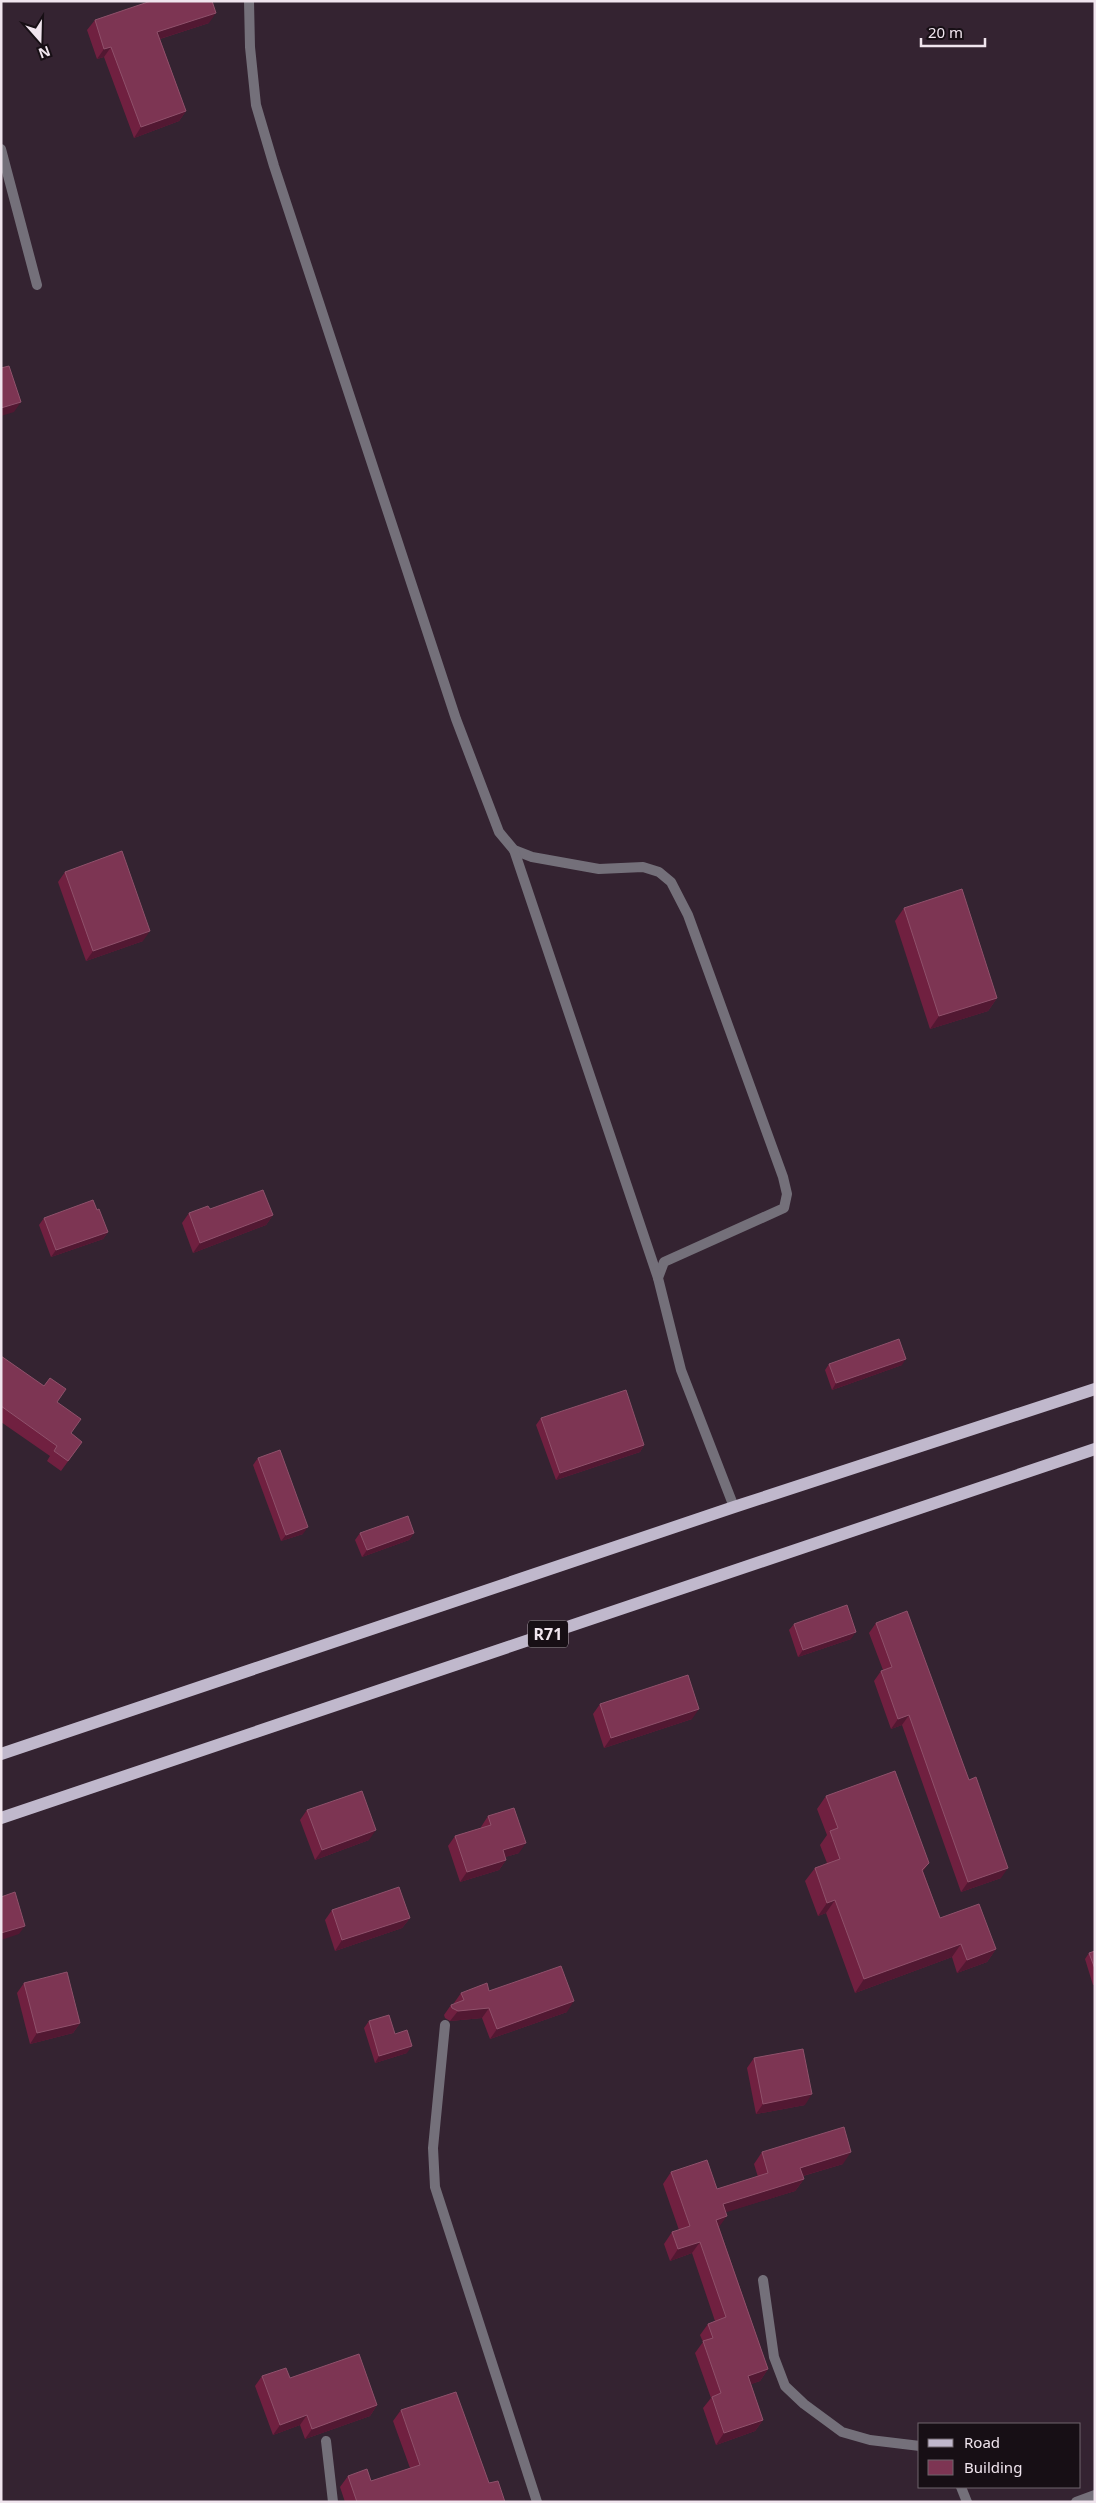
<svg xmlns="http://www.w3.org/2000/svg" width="1096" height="2503" viewBox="0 0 1096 2503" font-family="'Noto Sans',sans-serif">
	<rect width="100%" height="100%" fill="#342331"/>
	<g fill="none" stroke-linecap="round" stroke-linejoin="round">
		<g stroke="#74707a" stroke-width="10">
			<path d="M1,149L37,285"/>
			<path d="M445,2025L433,2148L435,2187L537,2502"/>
			<path d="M763,2280L774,2357L785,2386L804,2404L842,2432L870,2440L920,2446"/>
			<path d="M326,2441L333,2502"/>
			<path d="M961,2487L967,2502"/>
		</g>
		<g stroke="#74707a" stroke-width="10">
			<path d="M249,1L250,47L256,105L274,166L456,719L499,832L514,850L532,857L599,869L643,867L659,872L671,882L688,915L783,1177L787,1194L784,1208L664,1262L658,1278L681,1370L734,1507"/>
			<path d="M514,850L658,1278"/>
			<path d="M1076,2502L1095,2495"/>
		</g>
		<g stroke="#c0b8cc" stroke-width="12">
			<path d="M1,1754L734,1507L1095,1389"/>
			<path d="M1,1818L1095,1449"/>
		</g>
	</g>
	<g fill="#702040">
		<path d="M95,20L209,23L160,39L186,111L179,121L134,138L104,57L97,59L87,30Z"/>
		<path d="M65,872L143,941L86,961L58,882Z"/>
		<path d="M904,908L997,998L988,1011L930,1029L895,921Z"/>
		<path d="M210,1209L273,1215L266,1225L193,1253L182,1223L189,1213Z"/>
		<path d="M97,1210L108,1232L103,1239L51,1257L39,1225L44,1218Z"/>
		<path d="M1,1356L57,1402L71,1433L82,1442L61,1471L47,1461L50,1456L1,1422Z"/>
		<path d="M829,1364L902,1365L832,1390L825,1370Z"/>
		<path d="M541,1418L644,1445L640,1452L556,1480L536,1425Z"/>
		<path d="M258,1458L303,1534L281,1541L253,1465Z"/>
		<path d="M360,1533H414L409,1540L362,1557L355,1540Z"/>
		<path d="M876,1623L1001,1878L961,1892L902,1725L891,1729L874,1681L881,1671L883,1670L869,1633Z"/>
		<path d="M794,1624L851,1639L798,1657L789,1630Z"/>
		<path d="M600,1704L692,1719L604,1748L593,1714Z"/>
		<path d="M826,1796L929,1863L923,1871L940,1918L996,1949L987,1962L957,1973L952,1957L855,1993L826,1913L818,1916L805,1881L815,1868L827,1863L820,1845L827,1835L817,1809Z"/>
		<path d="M307,1810L369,1840L315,1860L300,1820Z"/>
		<path d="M488,1816L519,1853L505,1857L506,1860L499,1870L460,1882L448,1846L455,1836L481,1828V1827Z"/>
		<path d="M332,1910L410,1918L402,1928L335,1951L325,1920Z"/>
		<path d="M1095,1951V1985H1093L1085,1959L1089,1953Z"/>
		<path d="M24,1983L80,2023L73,2033L30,2044L17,1993Z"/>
		<path d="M489,1991L567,2012L490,2039L482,2018L450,2021L445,2018L444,2015L451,2005L455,2004L454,2003L461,1993Z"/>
		<path d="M369,2021L395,2034L407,2053L375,2063L364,2028Z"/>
		<path d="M754,2058L805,2105L756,2114L747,2068Z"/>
		<path d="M762,2152L843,2164L803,2176L804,2179L795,2191L725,2212L719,2227L768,2369L760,2381L751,2384L763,2420L755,2431L716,2445L703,2408L711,2398L695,2353L703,2342L700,2335L708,2324L715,2321L692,2253L670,2261L664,2244L672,2232L679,2230L663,2184L671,2172L717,2189L758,2177L754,2164Z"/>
		<path d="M262,2376L290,2378L377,2405L370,2416L305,2439L300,2425L273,2435L255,2386Z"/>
		<path d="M401,2410L489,2483L505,2502H345L340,2487L348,2476L371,2481L410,2468L393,2421Z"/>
	</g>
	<g fill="#521832">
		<path d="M216,13L209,23L150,42L157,32Z"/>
		<path d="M111,47L104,57L97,59L104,49Z"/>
		<path d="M186,111L179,121L134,138L141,127Z"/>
		<path d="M21,402L14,412L1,416V408Z"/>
		<path d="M150,931L143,941L86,961L93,951Z"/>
		<path d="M997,998L988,1011L930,1029L939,1016Z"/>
		<path d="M273,1215L266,1225L193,1253L200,1243Z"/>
		<path d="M108,1232L103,1239L51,1257L56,1250Z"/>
		<path d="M906,1359L902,1365L832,1390L836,1383Z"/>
		<path d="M644,1445L640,1452L556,1480L560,1473Z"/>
		<path d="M308,1527L303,1534L281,1541L286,1535Z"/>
		<path d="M414,1533L409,1540L362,1557L367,1550Z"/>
		<path d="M856,1632L851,1639L798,1657L803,1650Z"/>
		<path d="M699,1709L692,1719L604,1748L611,1738Z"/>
		<path d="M909,1715L902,1725L891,1729L898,1719Z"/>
		<path d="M376,1830L369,1840L315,1860L322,1850Z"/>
		<path d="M526,1843L519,1853L496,1860L503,1850Z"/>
		<path d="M506,1860L499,1870L460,1882L467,1872Z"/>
		<path d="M1008,1868L1001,1878L961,1892L968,1882Z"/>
		<path d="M835,1900L826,1913L818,1916L827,1903Z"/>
		<path d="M410,1918L402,1928L335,1951L342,1940Z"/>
		<path d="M25,1926L19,1934L1,1940V1933Z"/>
		<path d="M961,1944L952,1957L855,1993L864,1979Z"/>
		<path d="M996,1949L987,1962L957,1973L967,1960Z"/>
		<path d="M574,2001L567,2012L490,2039L497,2029Z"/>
		<path d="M489,2008L482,2018L450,2021L458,2011Z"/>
		<path d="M80,2023L73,2033L30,2044L37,2033Z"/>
		<path d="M412,2046L407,2053L375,2063L379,2056Z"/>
		<path d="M812,2094L805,2105L756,2114L763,2104Z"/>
		<path d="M851,2152L843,2164L792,2179L800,2168Z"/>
		<path d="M804,2179L795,2191L714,2216L723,2204Z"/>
		<path d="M727,2216L719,2227L716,2220Z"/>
		<path d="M700,2242L692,2253L670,2261L678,2249Z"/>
		<path d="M768,2369L760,2381L740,2388L748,2376Z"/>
		<path d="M377,2405L370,2416L305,2439L312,2429Z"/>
		<path d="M307,2415L300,2425L273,2435L280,2425Z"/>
		<path d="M763,2420L755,2431L716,2445L724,2433Z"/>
	</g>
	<g fill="#7d3553" stroke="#8f516b">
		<path d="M151,1H212L216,13L157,32L186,111L141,127L111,47L104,49L95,20Z"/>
		<path d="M9,366L21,402L1,408V368Z"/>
		<path d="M122,851L150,931L93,951L65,872Z"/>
		<path d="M962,889L997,998L939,1016L904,908Z"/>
		<path d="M263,1190L273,1215L200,1243L189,1213L208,1206L210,1209Z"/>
		<path d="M93,1200L97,1210L99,1209L108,1232L56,1250L44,1218Z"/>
		<path d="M899,1339L906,1359L836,1383L829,1364Z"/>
		<path d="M1,1356L44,1386L50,1378L66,1389L57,1402L81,1419L71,1433L82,1442L68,1461L54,1451L57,1446L1,1406Z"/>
		<path d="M626,1390L644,1445L560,1473L541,1418Z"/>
		<path d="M280,1450L308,1527L286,1535L258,1458Z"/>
		<path d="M408,1516L414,1533L367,1550L360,1533Z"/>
		<path d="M847,1605L856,1632L803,1650L794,1624Z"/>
		<path d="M907,1611L969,1780L976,1777L1008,1868L968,1882L909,1715L898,1719L881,1671L892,1667L876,1623Z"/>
		<path d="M688,1675L699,1709L611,1738L600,1704Z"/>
		<path d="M895,1771L929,1863L922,1870L940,1918L979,1904L996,1949L967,1960L961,1944L864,1979L835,1900L827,1903L815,1868L840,1859L830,1831L838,1828L826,1796Z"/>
		<path d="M362,1791L376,1830L322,1850L307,1810Z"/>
		<path d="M514,1808L526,1843L503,1850L506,1860L467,1872L455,1836L491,1825L488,1816Z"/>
		<path d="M399,1887L410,1918L342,1940L332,1910Z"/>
		<path d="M15,1892L25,1926L1,1933V1897Z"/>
		<path d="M1095,1951V1969L1089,1953Z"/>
		<path d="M561,1966L574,2001L497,2029L489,2008L458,2011L452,2008L451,2005L464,2000L461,1993L487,1983L489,1991Z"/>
		<path d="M67,1972L80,2023L37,2033L24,1983Z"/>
		<path d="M389,2015L395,2034L407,2030L412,2046L379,2056L369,2021Z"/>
		<path d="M803,2049L812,2094L763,2104L754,2058Z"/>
		<path d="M844,2127L851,2152L800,2168L804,2179L723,2204L727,2216L716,2220L768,2369L748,2376L763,2420L724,2433L712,2397L721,2393L703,2341L713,2338L708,2324L726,2317L700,2242L678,2249L672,2232L690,2226L671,2172L707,2160L717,2189L768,2173L762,2152Z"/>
		<path d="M359,2354L377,2405L312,2429L307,2415L280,2425L262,2376L286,2368L290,2378Z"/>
		<path d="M456,2392L489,2483L498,2481L505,2502H357L348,2476L367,2469L371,2481L420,2465L401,2410Z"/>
	</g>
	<g text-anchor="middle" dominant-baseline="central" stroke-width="4.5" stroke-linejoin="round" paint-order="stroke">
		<rect fill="#170f15" stroke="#afa5ad" stroke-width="1" x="528" y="1620.5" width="40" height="27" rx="4"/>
		<g font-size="16" font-weight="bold" fill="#f0e5ee">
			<text x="548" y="1634">R71</text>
		</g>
	</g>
	<rect width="1096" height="2503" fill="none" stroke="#f0e5ee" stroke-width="5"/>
	<rect x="918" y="2423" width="162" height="65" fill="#170f15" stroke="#6e656c"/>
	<rect x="928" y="2439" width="25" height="8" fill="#c0b8cc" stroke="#6e656c"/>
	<text x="964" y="2448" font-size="15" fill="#f0e5ee">Road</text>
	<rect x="928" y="2460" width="25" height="15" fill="#7d3553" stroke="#6e656c"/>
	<text x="964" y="2473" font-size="15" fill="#f0e5ee">Building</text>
	<g transform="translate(40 40) rotate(160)" stroke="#170f15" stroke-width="4" paint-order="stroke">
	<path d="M0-4L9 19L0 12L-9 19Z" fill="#f0e5ee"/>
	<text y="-8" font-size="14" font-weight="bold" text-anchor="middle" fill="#f0e5ee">N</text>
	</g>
	<path d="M921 38v8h64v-8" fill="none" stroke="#f0e5ee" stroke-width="2.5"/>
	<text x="928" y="38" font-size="15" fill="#f0e5ee" stroke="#170f15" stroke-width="4" paint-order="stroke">20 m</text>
</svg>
